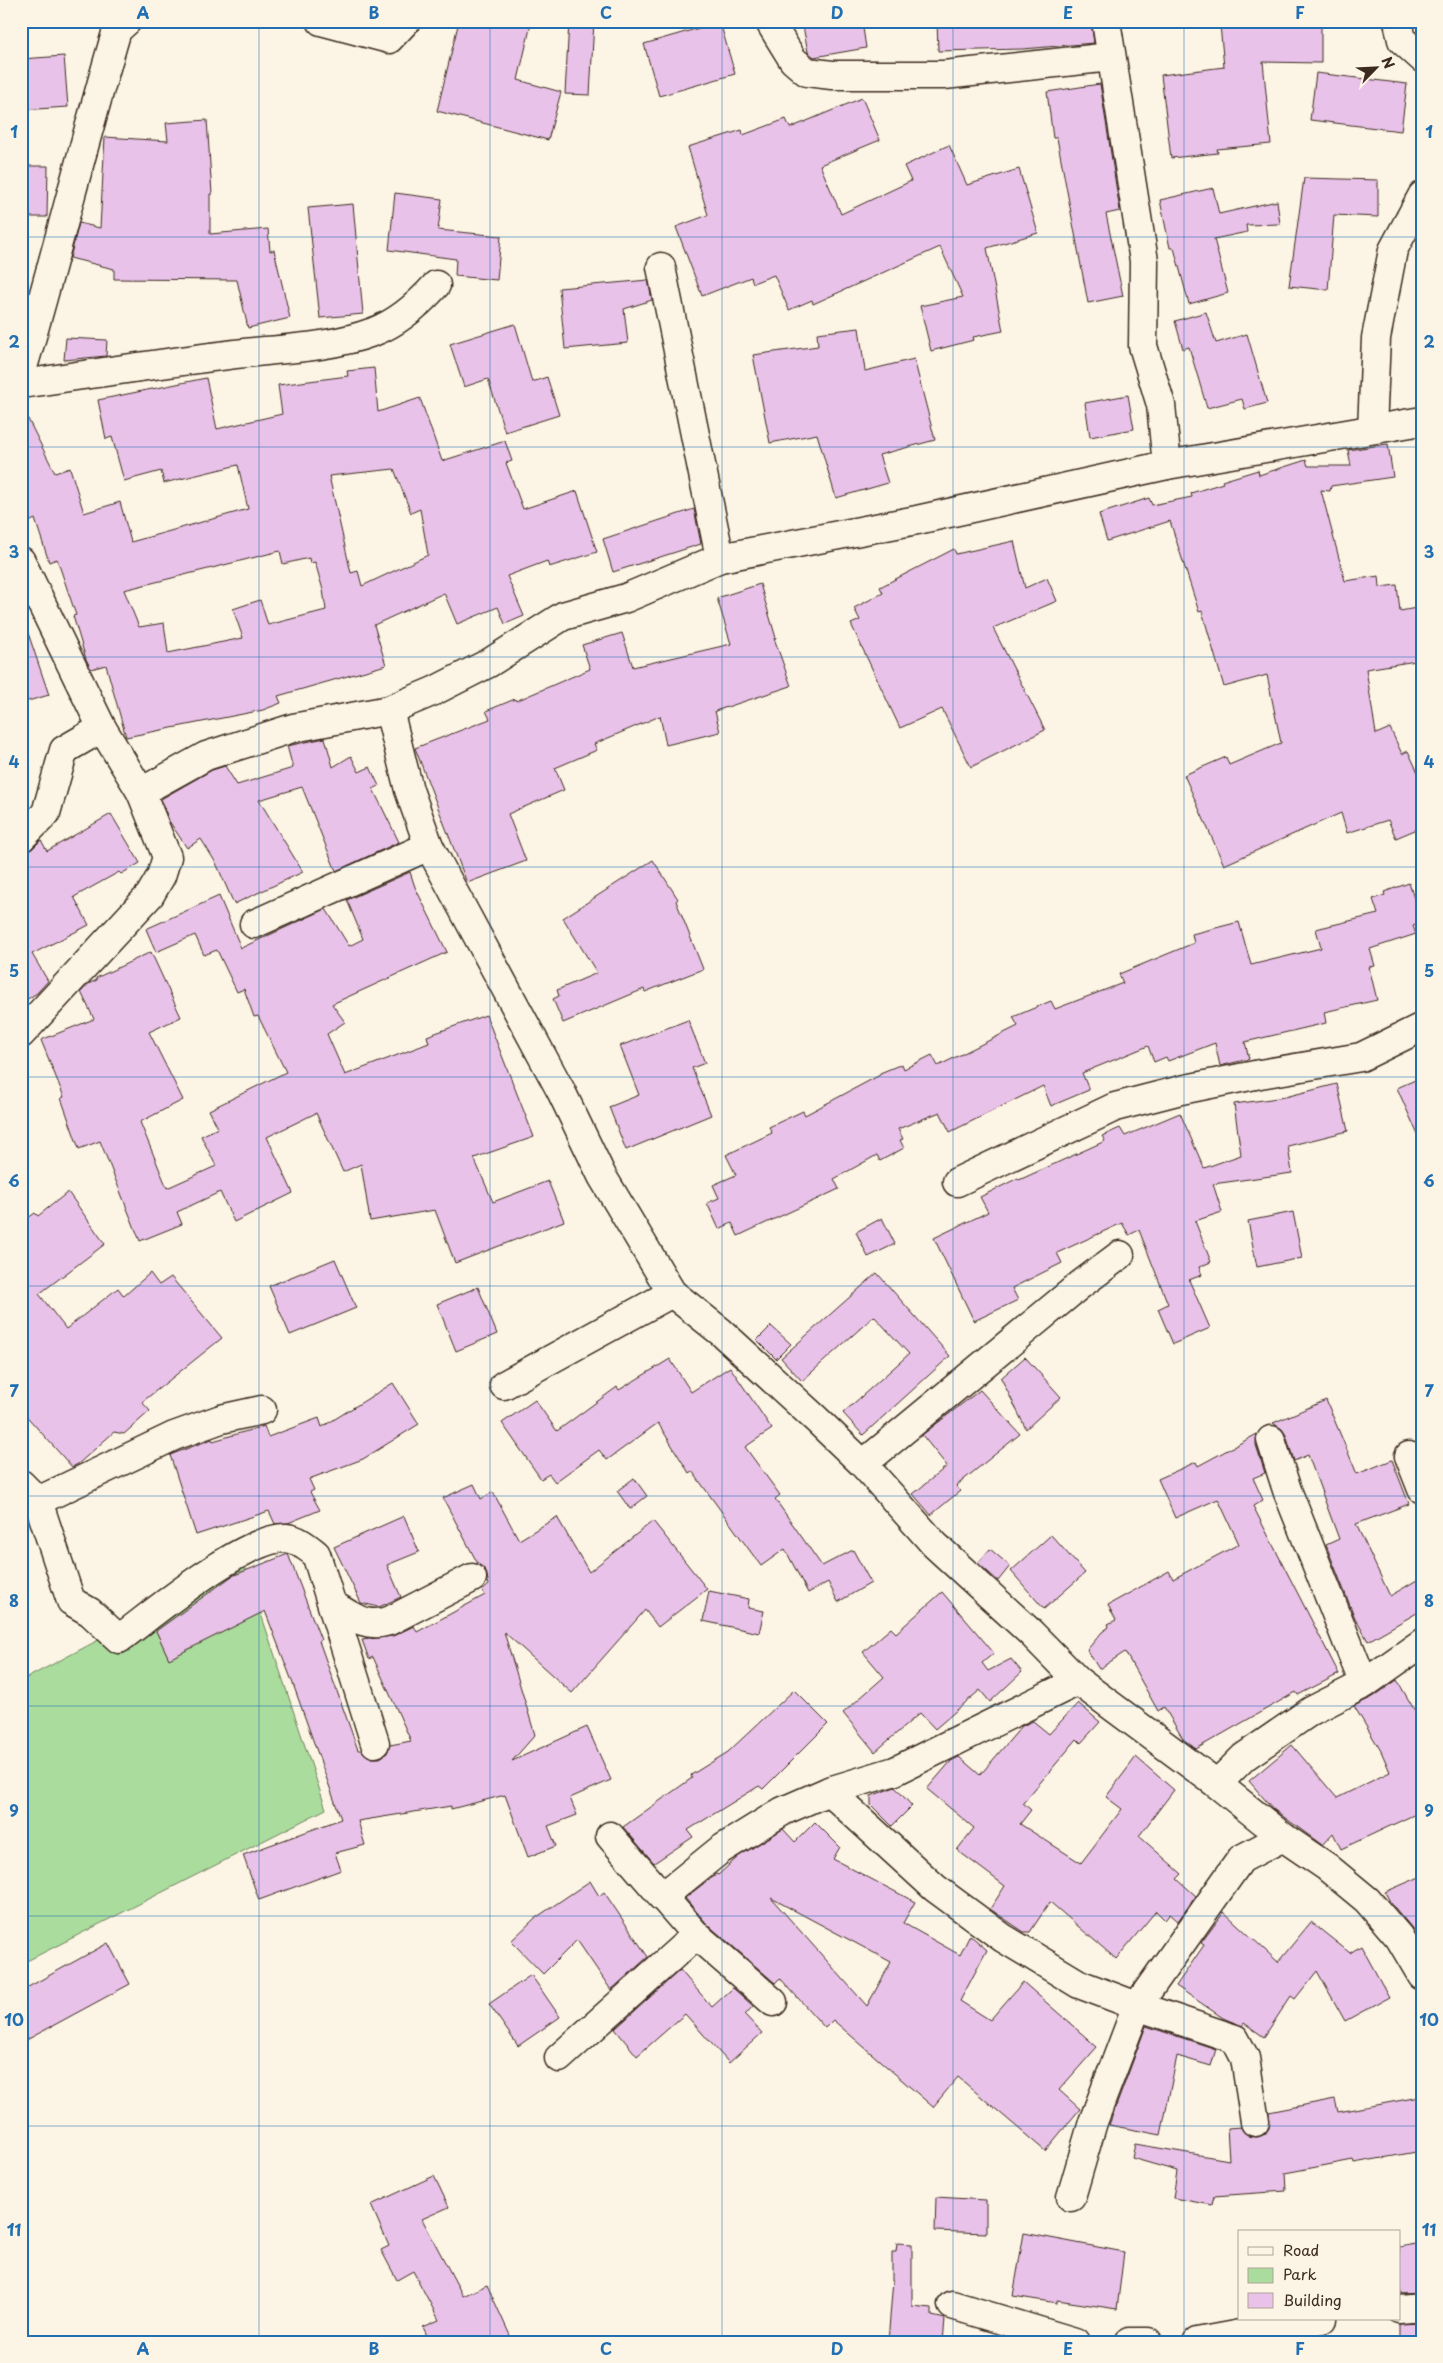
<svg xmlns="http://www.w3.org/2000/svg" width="1443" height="2363" viewBox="0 0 1443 2363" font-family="'Playpen Sans',sans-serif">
	<rect width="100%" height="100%" fill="#fcf5e5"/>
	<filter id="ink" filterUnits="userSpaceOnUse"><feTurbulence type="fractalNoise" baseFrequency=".02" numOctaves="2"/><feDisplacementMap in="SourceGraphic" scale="10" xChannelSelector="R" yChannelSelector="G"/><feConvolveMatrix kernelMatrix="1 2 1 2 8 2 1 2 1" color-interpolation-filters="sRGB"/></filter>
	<g filter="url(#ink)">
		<path fill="#aadc9e" stroke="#72835e" d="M244,1563L326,1809L21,1964V1681Z"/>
		<g fill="#e9c2ea" stroke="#3b2a1e" fill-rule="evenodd">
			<path d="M459,21H518L531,24L518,80L561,92L548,140L437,111Z"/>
			<path d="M569,21H594L590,95L565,94Z"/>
			<path d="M802,21H862L866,48L814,57L808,52Z"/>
			<path d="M937,21H1091L1094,43L1023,49L938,51Z"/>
			<path d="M1257,21H1321V63L1263,62L1271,144L1217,149L1218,153L1171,158L1161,75L1224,67L1220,25Z"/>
			<path d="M720,22L735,74L659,96L644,44Z"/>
			<path d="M64,56L68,107L21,110V59Z"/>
			<path d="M1316,73L1407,84L1401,131L1310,120Z"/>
			<path d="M1100,84L1120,211L1106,214L1123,296L1088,303L1057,138H1053L1047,92Z"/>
			<path d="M862,98L880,140L820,165L841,214L911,181L904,166L949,145L967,185L1019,169L1038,233L987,248L1003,331L973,337L974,340L931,351L920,306L963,297L940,247L813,304L812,300L789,310L774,275L753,283L751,277L702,296L676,227L708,215L688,147L742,130L743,135L786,119L790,128Z"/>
			<path d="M207,120L212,194H210V234L268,229L270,251L274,250L290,318L248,328L237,280L114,279V269L70,258L79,223L100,228L105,137L168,141L166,123Z"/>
			<path d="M21,166H48L47,217H21Z"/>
			<path d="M1304,178L1378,180V217L1334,215L1328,290L1289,286Z"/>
			<path d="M1213,188L1219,214L1277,201L1280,224L1246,225L1247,232L1214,239L1228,293L1189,304L1174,248H1170L1160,200Z"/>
			<path d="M395,193L442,199L438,230L501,236L497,280L455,276L456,259L389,250Z"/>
			<path d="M353,204L363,314L320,318L308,208Z"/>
			<path d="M648,280L652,300L624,309L628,343L565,349L559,288Z"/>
			<path d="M1206,312L1216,343L1247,334L1267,403L1245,409L1242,399L1207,408L1189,347L1183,349L1175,321Z"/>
			<path d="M515,324L532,382L547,377L559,415L505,432L488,379L464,387L450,344Z"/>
			<path d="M859,328L865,371L914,359L935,440L879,455L888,483L836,498L817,434L770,443L753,355L818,346L817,333Z"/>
			<path d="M66,338L107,340L106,356L64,360Z"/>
			<path d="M374,368L378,412L420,398L442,461L505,441L512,461L506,463L523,509L577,491L597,552L549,567L547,561L507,576L524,616L505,624L498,607L457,624L444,593L374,625L386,665L278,696L281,703L263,710L126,737L106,665L91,669L86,659L73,616L76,615L57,559L49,562L35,519L21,526V405L55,473L70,468L84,513L120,502L131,542L248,509L238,465L164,483L161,471L124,481L112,437L106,439L98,400L206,378L217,429L282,414L278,385L348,376L347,371ZM394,469L411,513L420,509L428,555L362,586L358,571L351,573L329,476ZM280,551L283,564L309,558L310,563L315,562L323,590L326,610L268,625L260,600L233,609L243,638L168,653L164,623L139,627L124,590Z"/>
			<path d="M1128,395L1134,429L1090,437L1085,403Z"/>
			<path d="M1388,444L1393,477L1331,486L1330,491L1321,490L1345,581L1379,576L1380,587L1397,585L1400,611L1422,607V660L1366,669L1376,734L1390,728L1402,754L1408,751L1422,781V827L1396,838L1388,820L1347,833L1341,813L1224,865L1184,775L1226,757L1229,765L1281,743L1267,675L1224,687L1202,611L1199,612L1170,521L1107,541L1099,514L1149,498L1152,505L1192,497L1191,493L1223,483L1222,481L1258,470L1259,475L1306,460L1308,466H1351L1348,450Z"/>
			<path d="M694,509L701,544L613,572L603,539Z"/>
			<path d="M1014,541L1025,588L1047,578L1057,601L993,628L1045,730L971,767L942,709L900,728L851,624L860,620L854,608L883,593L880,587L954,549L956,554Z"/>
			<path d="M760,584L776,638H774L791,686L715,711L720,732L666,745L660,716L594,744L597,750L555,768L564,790L508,814L526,861L467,883L415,748L490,719L486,711L515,699L516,701L590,669L582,645L622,633L633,667L731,644L717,598Z"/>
			<path d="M25,624L49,695L21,703V625Z"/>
			<path d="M325,738L333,767L351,756L359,772L370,767L379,786L373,789L399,842L336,871L302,787L259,800L303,872L234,904L216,863L201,839L187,848L169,821L161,799L212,770L225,766L237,785L293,768L287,746Z"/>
			<path d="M111,814L140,863L121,874L119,872L74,897L89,925L32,954L48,981L37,993L21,1003V853L32,849L41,840L47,851Z"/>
			<path d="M653,860L678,899L676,901L703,969L645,992L644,989L563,1023L553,999L559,996L557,990L597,973L563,918Z"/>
			<path d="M410,872L415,887L447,952L332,1004L345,1022L327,1034L345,1075L429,1043L427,1036L486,1015L534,1137L474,1158L493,1202L548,1181L564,1221L455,1263L435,1210L370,1221L361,1164L343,1172L316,1113L267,1137L293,1193L234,1222L220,1192L177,1212L182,1224L140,1241L100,1141L79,1149L61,1098L64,1097L41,1040L94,1019L81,992L88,984L97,980L96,978L151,952L181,1017L149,1032L183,1100L140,1122L167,1188L216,1166L201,1136L218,1128L209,1110L286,1072L258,1016L254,1017L244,989L237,992L217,950L204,955L195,935L156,952L146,929L219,896L241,948L326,909L349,946L363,939L347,900Z"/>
			<path d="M1409,883L1422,923L1413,926L1416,934L1370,949L1375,966L1369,967L1377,1000L1324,1012L1326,1023L1245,1042L1249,1059L1220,1066L1215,1043L1168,1061L1166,1057L1154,1062L1148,1046L1082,1073L1089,1090L1051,1106L1043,1086L950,1132L940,1112L898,1129L903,1139L900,1140L904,1148L880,1161L877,1155L834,1179L839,1189L738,1236L732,1223L719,1229L707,1203L719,1198L713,1185L736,1175L726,1155L772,1133L769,1127L803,1111L805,1115L880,1075V1073L902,1064L904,1069L932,1055L938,1066L1018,1026L1013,1017L1051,1001L1055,1009L1123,983L1119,974L1194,943L1192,934L1239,922L1251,965L1321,948L1316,929L1378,914L1373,899L1385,895L1384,892Z"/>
			<path d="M688,1020L705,1063L692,1068L711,1115L626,1150L609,1107L639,1095L620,1046Z"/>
			<path d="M1422,1077V1144L1397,1088Z"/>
			<path d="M1337,1084L1348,1131L1288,1146L1292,1173L1213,1184L1222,1212L1195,1221L1211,1262L1199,1267L1202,1275L1189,1280L1210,1328L1173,1344L1158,1309L1168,1304L1139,1230L1129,1235L1122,1223L1057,1253L1062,1263L1012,1288L1018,1300L974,1321L934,1238L988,1212L980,1197L1018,1178L1019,1180L1105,1141L1102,1136L1120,1128L1125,1136L1180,1113L1204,1168L1241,1155L1234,1104L1285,1097Z"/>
			<path d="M68,1192L105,1244L39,1294L66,1329L118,1288L124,1296L150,1273L159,1285L171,1277L222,1338L142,1402L150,1411L124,1434L114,1432L78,1464L72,1467L21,1410V1343L30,1335L21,1325V1223L35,1213L38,1216Z"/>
			<path d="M1293,1212L1302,1258L1257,1267L1248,1221Z"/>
			<path d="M882,1218L895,1244L868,1257L856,1232Z"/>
			<path d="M335,1259L356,1308L290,1335L269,1286Z"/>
			<path d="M877,1273L950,1356L863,1435L843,1413L909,1354L874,1316L802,1381L781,1358Z"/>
			<path d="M478,1287L497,1334L456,1351L437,1304Z"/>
			<path d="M771,1326L791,1344L776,1359L757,1340Z"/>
			<path d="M1025,1357L1061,1397L1026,1429L1001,1378Z"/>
			<path d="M670,1359L691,1392L730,1367L772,1429L745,1447L780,1495L775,1499L822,1566L853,1550L871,1583L838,1602L828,1582L808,1593L785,1549L761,1566L692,1471L689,1473L658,1423L607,1460L599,1450L555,1482L549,1474L541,1479L502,1423L535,1400L557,1431L617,1387L619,1390Z"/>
			<path d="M393,1383L419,1424L363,1459L309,1479L314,1490L310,1492L320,1510L288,1523L275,1524L269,1511L196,1535L170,1455L212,1439L213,1441L264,1426L268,1437L319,1418L322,1427Z"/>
			<path d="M980,1390L1020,1434L956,1486L960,1491L931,1515L913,1494L947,1466L922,1435Z"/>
			<path d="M1326,1400L1357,1474L1392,1460L1409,1504L1356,1524L1390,1596L1422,1577V1610L1368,1641L1355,1618L1326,1545L1339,1539L1308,1455L1294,1461L1286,1435L1282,1429L1273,1423Z"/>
			<path d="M1257,1434L1256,1445L1265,1473L1253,1478L1263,1500L1253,1506L1339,1674L1298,1695L1296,1692L1196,1749L1183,1739L1164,1707L1158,1711L1125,1652L1099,1669L1087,1650L1102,1632L1109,1627L1108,1624L1116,1620L1108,1605L1169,1571L1173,1579L1239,1544L1218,1499L1175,1518L1158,1479L1196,1462L1198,1466Z"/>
			<path d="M634,1478L647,1496L630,1509L617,1491Z"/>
			<path d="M474,1484L481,1499L493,1492L519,1540L557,1517L589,1572L653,1521L707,1589L658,1627L645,1610L572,1693L504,1632L535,1735L512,1761L587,1727L611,1780L570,1798L577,1815L548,1826L556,1846L528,1857L505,1795L451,1809V1806L358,1821L365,1845L335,1853L341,1870L259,1900L243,1855L341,1819L292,1681L265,1611L169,1659L156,1631L232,1576L288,1554L321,1640L319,1641L358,1750H361L371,1758H380L387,1753L390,1745L411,1741L373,1657L369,1659L362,1640L393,1636L414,1626L417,1632L485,1595L482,1591L489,1585L486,1571L478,1564L443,1498Z"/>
			<path d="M404,1516L419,1552L387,1565L401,1597L379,1607L361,1603L334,1547Z"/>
			<path d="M1051,1535L1085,1573L1044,1609L1011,1571Z"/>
			<path d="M990,1549L1010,1566L998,1581L978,1563Z"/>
			<path d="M709,1591L749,1599L748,1608L764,1611L759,1633L703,1621Z"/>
			<path d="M942,1592L994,1653L982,1663L988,1671L1011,1659L1022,1672L990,1702L980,1690L935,1729L920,1713L875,1752L843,1713L884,1677L863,1652L891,1628L896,1633Z"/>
			<path d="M1397,1680L1422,1723V1811L1341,1849L1333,1833L1322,1845L1273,1809L1249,1781L1292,1745L1337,1798L1390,1772L1381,1751L1354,1706L1373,1697Z"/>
			<path d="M794,1690L828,1724L763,1789L759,1786L688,1830L693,1837L654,1863L623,1827L692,1778L691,1775L728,1752Z"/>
			<path d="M1078,1703L1100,1722L1081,1743L1077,1739L1023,1803L1031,1810L1020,1824L1081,1863L1122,1809L1106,1797L1136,1757L1174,1790L1139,1836L1182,1874L1177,1879L1196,1896L1178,1921L1170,1914L1165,1920L1156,1911L1116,1959L1050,1902L1030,1932H1024L990,1909L1005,1886L957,1850L974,1828L927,1789L951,1761L959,1757L980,1775L1022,1726L1033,1721L1049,1734Z"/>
			<path d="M895,1787L912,1806L892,1826L871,1805V1796Z"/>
			<path d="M815,1822L840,1847L833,1859L915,1902L903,1923L960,1955L970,1935L987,1950L960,2001L990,2020L1023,1982L1097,2047L1059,2090L1080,2109L1045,2151L958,2077L933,2107L833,2020L825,2028L780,1978L775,1983L707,1924L685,1898L716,1874L718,1875L739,1856L783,1829L795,1842ZM771,1898L891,1962L867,2006Z"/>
			<path d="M1422,1876V1945L1411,1927L1390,1902L1385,1892Z"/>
			<path d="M590,1881L599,1896L604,1892L648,1957L611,1990L577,1940L543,1974L511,1941L534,1919Z"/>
			<path d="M1224,1912L1278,1962L1311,1922L1350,1953L1361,1946L1389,1997L1345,2021L1317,1971L1295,1999L1291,1996L1264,2037L1244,2023L1242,2026L1223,2018L1176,1986L1204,1945L1201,1943Z"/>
			<path d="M108,1943L130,1984L21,2043V1991Z"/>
			<path d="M680,1970L712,2007L733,1988L753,2006L745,2015L762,2033L729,2063L685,2014L637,2056L615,2029Z"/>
			<path d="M531,1975L560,2017L518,2046L489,2004Z"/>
			<path d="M1146,2026L1216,2049L1211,2066L1177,2056L1161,2135L1109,2125Z"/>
			<path d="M1419,2097L1422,2114V2151L1354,2163L1353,2160L1285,2173L1286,2191L1214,2196L1212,2205L1173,2198L1177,2171L1132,2158L1135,2144L1229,2160L1227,2128L1241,2127L1249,2136L1258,2137L1265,2134L1269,2128V2112L1335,2099L1338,2112Z"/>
			<path d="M434,2176L449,2207L422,2219L463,2296L487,2285L513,2342H430L423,2327L439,2320L413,2271L397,2280L381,2250L389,2246L371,2205Z"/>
			<path d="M936,2197L986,2200V2233L935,2231Z"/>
			<path d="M1024,2233L1124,2252L1117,2309L1057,2300V2303L1013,2296Z"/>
			<path d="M897,2243L912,2244V2306L932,2308V2316L945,2319L943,2342H888L893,2280H892V2252H896Z"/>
			<path d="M1422,2243V2292L1399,2293V2247Z"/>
			<path d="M1422,2323V2342H1399V2324Z"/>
		</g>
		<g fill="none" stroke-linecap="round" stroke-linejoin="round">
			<defs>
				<g id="minor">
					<path d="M321,21L389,39L406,21"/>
					<path d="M769,21L793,60L807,72L832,75H944L1111,57"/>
					<path d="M1106,21L1144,261L1143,346L1161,405L1167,465"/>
					<path d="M1398,21L1402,40L1422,58"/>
					<path d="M661,267L720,558"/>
					<path d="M21,374C55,260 83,144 117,30L127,21"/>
					<path d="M21,384C92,374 163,363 235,354C280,349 330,348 373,332C397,323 419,304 436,285"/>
					<path d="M1372,429L1376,338L1393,250L1422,196"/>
					<path d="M21,561L102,728L141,792L167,857L161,876L150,895L21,1034"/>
					<path d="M389,710L409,790L429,846L561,1091L602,1176L672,1293L721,1332L816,1419L863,1464L935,1545L1031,1633L1078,1681L1217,1784L1283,1837L1327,1867L1367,1900L1399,1937L1422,1976"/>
					<path d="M141,792L206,756L293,728L389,710L434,691L489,663L563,616L626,598L720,558L917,520L1167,465L1422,421"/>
					<path d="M21,838L46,813L64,750L102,728"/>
					<path d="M254,924L429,846"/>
					<path d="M957,1182L1115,1107L1181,1090L1260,1074L1361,1057L1422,1027"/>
					<path d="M504,1385L672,1293"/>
					<path d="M1271,1440L1287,1490L1364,1684"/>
					<path d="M1409,1456L1422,1489"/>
					<path d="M863,1464L1080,1285L1120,1255"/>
					<path d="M21,1484L38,1501L71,1601L90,1612L119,1639C154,1613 244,1537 286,1538C298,1539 307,1547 316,1554L375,1743"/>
					<path d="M38,1501L174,1436L221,1419L262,1410"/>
					<path d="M333,1605C353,1617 366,1628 389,1621L472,1578"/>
					<path d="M1217,1784L1244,1757L1311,1711L1364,1684L1422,1643"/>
					<path d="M829,1791L935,1888L1003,1938L1079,1984L1137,2006L1235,2039L1245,2058L1255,2122"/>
					<path d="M610,1836L696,1935L773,2002"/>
					<path d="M662,1897L720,1850L783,1811L829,1791L895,1771L1078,1681"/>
					<path d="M559,2058L696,1935"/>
					<path d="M1071,2197L1093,2122L1137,2006L1241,1859L1283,1837"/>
					<path d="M952,2305L1075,2342"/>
					<path d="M1399,2309L1422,2307"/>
					<path d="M1129,2342H1148"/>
					<path d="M1197,2342L1322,2319"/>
				</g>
			</defs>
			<use href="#minor" stroke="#3b2a1e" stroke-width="31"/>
			<use href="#minor" stroke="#fcf5e5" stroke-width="28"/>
		</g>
	</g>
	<path fill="none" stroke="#1f6fb2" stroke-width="1" stroke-opacity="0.55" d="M259,21V2342M490,21V2342M722,21V2342M953,21V2342M1184,21V2342M21,237H1422M21,447H1422M21,657H1422M21,867H1422M21,1077H1422M21,1286H1422M21,1496H1422M21,1706H1422M21,1916H1422M21,2126H1422"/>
	<rect width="1443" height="2363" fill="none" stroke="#fcf5e5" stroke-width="55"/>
	<rect x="1238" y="2230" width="162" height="90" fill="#fcf5e5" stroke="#afa495"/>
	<rect x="1248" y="2247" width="25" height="8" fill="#fcf5e5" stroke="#afa495"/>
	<text x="1283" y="2256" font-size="15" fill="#3b2a1e">Road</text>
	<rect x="1248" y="2268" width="25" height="15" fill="#aadc9e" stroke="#afa495"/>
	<text x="1283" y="2280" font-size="15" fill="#3b2a1e">Park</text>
	<rect x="1248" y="2293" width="25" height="15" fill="#e9c2ea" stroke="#afa495"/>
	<text x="1283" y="2306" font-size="15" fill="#3b2a1e">Building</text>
	<g transform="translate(1376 68) rotate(66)" stroke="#fcf5e5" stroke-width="4" paint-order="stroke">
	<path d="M0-4L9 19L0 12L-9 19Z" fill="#3b2a1e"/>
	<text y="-8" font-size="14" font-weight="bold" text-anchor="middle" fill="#3b2a1e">N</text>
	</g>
	<rect x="28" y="28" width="1388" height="2308" fill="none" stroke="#1f6fb2" stroke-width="2"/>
	<g font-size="16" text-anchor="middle" font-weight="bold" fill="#1f6fb2">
		<text x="143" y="19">A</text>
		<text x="374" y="19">B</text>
		<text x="606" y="19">C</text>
		<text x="837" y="19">D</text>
		<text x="1068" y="19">E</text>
		<text x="1300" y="19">F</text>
		<text x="14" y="138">1</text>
		<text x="1429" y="138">1</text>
		<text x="14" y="348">2</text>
		<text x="1429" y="348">2</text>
		<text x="14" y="558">3</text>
		<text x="1429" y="558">3</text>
		<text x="14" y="768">4</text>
		<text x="1429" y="768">4</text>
		<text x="14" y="977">5</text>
		<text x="1429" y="977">5</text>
		<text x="14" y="1187">6</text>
		<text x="1429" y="1187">6</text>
		<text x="14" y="1397">7</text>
		<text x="1429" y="1397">7</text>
		<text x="14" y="1607">8</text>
		<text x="1429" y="1607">8</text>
		<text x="14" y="1817">9</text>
		<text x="1429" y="1817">9</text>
		<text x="14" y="2026">10</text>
		<text x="1429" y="2026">10</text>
		<text x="14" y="2236">11</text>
		<text x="1429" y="2236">11</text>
		<text x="143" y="2355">A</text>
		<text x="374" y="2355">B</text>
		<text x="606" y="2355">C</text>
		<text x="837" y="2355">D</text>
		<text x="1068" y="2355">E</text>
		<text x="1300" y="2355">F</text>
	</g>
</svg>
